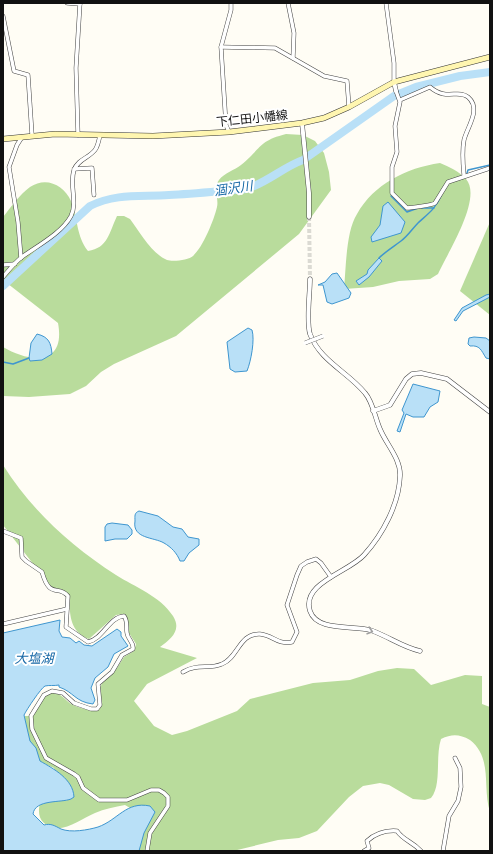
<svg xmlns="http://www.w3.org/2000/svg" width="493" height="854" viewBox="0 0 493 854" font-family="'PT Serif','Noto Sans JP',serif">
	<rect width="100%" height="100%" fill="#fffdf5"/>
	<g fill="#b9dc9c">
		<path d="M286,134L303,135L315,141L324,153L329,172L331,190L299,234L176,336L114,364L101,372L86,386L70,394L29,397L3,396V347C30,363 66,366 58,323L3,280V217C11,207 20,194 30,187C46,176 64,185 71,201C78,218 76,236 88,251C108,248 109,233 117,216H124L130,219C140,232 151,253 167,260C173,262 189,260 193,256C203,247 214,220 217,207C219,199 213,187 219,180C224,173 235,170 241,165C261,149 258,141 286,134Z"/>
		<path d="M440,163C449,167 459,171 466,179C483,198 447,254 438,274L430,279L399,281L373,287L344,289C346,268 346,231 357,214C374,184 406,168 440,163Z"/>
		<path d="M490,222V315L460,291Z"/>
		<path d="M3,465C32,511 71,546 116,575C135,587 160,596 173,616C182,630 171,639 160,647L197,658L147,684L134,701L154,726L172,735L187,731L237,711L250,699L313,683L350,680L378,671L397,668L414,669L431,685L465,675L482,676V704L490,707V812C482,787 493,758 470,740C459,734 452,734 441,739C435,757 442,785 431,798L425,800L413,799L389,785L380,783L363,786L349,797L317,831L299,838L278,840L233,851H121L134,813L130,808L125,805C115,807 104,809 95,813C80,819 60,837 44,823C30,810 49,785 55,772L54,768L33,759L22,731L25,716H33C37,710 40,702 45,697C54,685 64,699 71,704C79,708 90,711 99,710L102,705L100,688L103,681L117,668L124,657L134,651L136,644L129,633L125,614L116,615L89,639C70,632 69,614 70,597L66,592L51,587L3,525Z"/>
	</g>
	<g fill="#b9e0f7" stroke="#3f96cf">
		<path d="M388,202L405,222L401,233L372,242L371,237L380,225L383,206Z"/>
		<path d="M379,258L382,261L369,277L359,285L356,281L367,274L368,270Z"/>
		<path d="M337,273L351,293L349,298L332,304L327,302L323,285H318L325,282L332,274Z"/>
		<path d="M490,294V297L463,311L456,321L454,320L462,308L486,295Z"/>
		<path d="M248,328L252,330C255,340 251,361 247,371L235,372L230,369L227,342Z"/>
		<path d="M37,334C49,337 51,343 52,354L42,360L30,361L29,358L31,343Z"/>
		<path d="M474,337L486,338L490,341V359L486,358C481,350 480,345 470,346L468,344L469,338Z"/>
		<path d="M413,384L440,391L438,402L430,407L424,417H413L406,414L400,432L397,431L404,413L402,410Z"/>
		<path d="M139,511L158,516L173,527L182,529L188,537L199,539V545L189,553L184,561H180C177,553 171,547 164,543C154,537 132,539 135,521C135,516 134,513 139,511Z"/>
		<path d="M112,523L128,525L132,530V534L127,539H115L105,541V527L107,524Z"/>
		<path d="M60,620L59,631L62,637L70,638L76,643L79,641L84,645L92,646L117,629L121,632V636L128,646L114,654L108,667L95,678L91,688L95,700L93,704C75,702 74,692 59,687V685C54,686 49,685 45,686C41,688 27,709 24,715L30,741L36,748L40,761C54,769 73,779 74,797L71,799C61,803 35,799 33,814L44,825C51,823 55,826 61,829C71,833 88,830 98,827C118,820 126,801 150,806L155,812L144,833L139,851H3V633Z"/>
	</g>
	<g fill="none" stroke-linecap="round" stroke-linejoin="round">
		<g stroke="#3f96cf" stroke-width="1.5">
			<path d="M467,173L468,170L490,165"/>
			<path d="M391,196L407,212L418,208"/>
			<path d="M422,208H434"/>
			<path d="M379,258C386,251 393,247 401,241C408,236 412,229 418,223C429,213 435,209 441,196"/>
			<path d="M3,362L13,364L29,358"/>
		</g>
		<path stroke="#b9e0f7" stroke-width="8" d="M3,286L90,206C116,193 141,197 169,195C194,194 220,191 246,189C267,183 283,167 303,160L394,96L416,87L460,76L490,72"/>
		<path stroke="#dbdad3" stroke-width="4" stroke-dasharray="4 2" stroke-linecap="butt" d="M309,217L310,279"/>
		<defs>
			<g id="minor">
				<path d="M67,3L80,4"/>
				<path d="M288,3L294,33L293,58"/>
				<path d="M386,3L394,63V82"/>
				<path d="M3,16L14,71L28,75L32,135"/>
				<path d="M221,47L275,48L324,76L347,81L349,107"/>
				<path d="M396,91L400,102L395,126L397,152L392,167V193L407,208C410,208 433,205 435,203L448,182L490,168"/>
				<path d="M400,100L430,87C446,101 458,89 468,97C482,109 467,127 464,140C462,150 463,165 464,175"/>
				<path d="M229,132L226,125L221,47L231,10V3"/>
				<path d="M78,135L76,68L80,3"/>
				<path d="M74,169L92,168L94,195"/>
				<path d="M21,258L18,222L9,167L17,145L22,137"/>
				<path d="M3,265L15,264"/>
				<path d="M3,277C9,270 15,262 22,257C37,246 62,233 71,216C78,202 69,185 74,170C78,159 89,158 95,150C98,146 99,140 100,135"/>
				<path d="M3,531L21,538L22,557L26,561L42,572C50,600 58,584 68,596L66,627L88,642C103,639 109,617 124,616C128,621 126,627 127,633C128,640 134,642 133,649L122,655L112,672L98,684L100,705L97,709H91L74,703L63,693L52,691L44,695L31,716L32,729L46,758L74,774L78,777L83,788L99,800H127L151,790H159L164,793L168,797V806L150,833L147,851"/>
				<path d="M3,624L67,609"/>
				<path d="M183,672C198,663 208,670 222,664C238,658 239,633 260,634C273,635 277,645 292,642L297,632L287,605L297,575L301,566L307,562L316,559L321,563L331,577"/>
				<path d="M364,851L369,848L367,841C376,833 385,830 397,831C404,841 412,841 421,851"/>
				<path d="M443,851L449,816L458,801L461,787L460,768L455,758"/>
			</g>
			<g id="tertiary">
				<path d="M394,82L396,91"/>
				<path d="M302,123L309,193V217"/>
				<path d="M310,279C310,294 306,321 310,334C320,361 348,372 365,393C373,402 375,418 380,429C386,444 401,459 400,476C399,504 383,534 364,555C349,572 301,583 310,611C317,632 353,625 370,630C388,636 402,647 420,651"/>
				<path d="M373,411L390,405L406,379L412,374L421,373L447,379L490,412"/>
			</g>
			<path id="secondary" d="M3,139L55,134L153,136L229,132L302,123L324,118L349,107L394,82L490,57"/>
		</defs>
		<use href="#minor" stroke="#444" stroke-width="4.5"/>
		<use href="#tertiary" stroke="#444" stroke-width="5"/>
		<use href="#secondary" stroke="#333" stroke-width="6"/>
		<use href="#minor" stroke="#fff" stroke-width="3.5"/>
		<use href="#tertiary" stroke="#fff" stroke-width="4"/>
		<use href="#secondary" stroke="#fff6b0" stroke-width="5"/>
		<defs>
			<path id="minor-bridge" d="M305,343L323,336"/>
		</defs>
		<use href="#minor-bridge" stroke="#444" stroke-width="4.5" stroke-linecap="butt"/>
		<use href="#minor-bridge" stroke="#fff" stroke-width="3.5"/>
	</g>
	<defs><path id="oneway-chevron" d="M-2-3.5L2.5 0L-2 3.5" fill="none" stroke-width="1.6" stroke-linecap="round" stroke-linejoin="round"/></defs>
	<use stroke="#a0a0a0" href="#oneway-chevron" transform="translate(370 631) rotate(17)"/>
	<g text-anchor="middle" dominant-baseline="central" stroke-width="4" stroke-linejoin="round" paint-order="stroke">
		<g font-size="12" fill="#111" stroke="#fff">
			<text transform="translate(252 118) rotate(-6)">下仁田小幡線</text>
		</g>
		<g font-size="13" font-style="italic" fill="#1768a6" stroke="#fff">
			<text transform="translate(233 188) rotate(-8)">涸沢川</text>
			<text x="34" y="658">大塩湖</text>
		</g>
	</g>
	<rect width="493" height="854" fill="none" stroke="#111111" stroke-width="8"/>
</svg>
